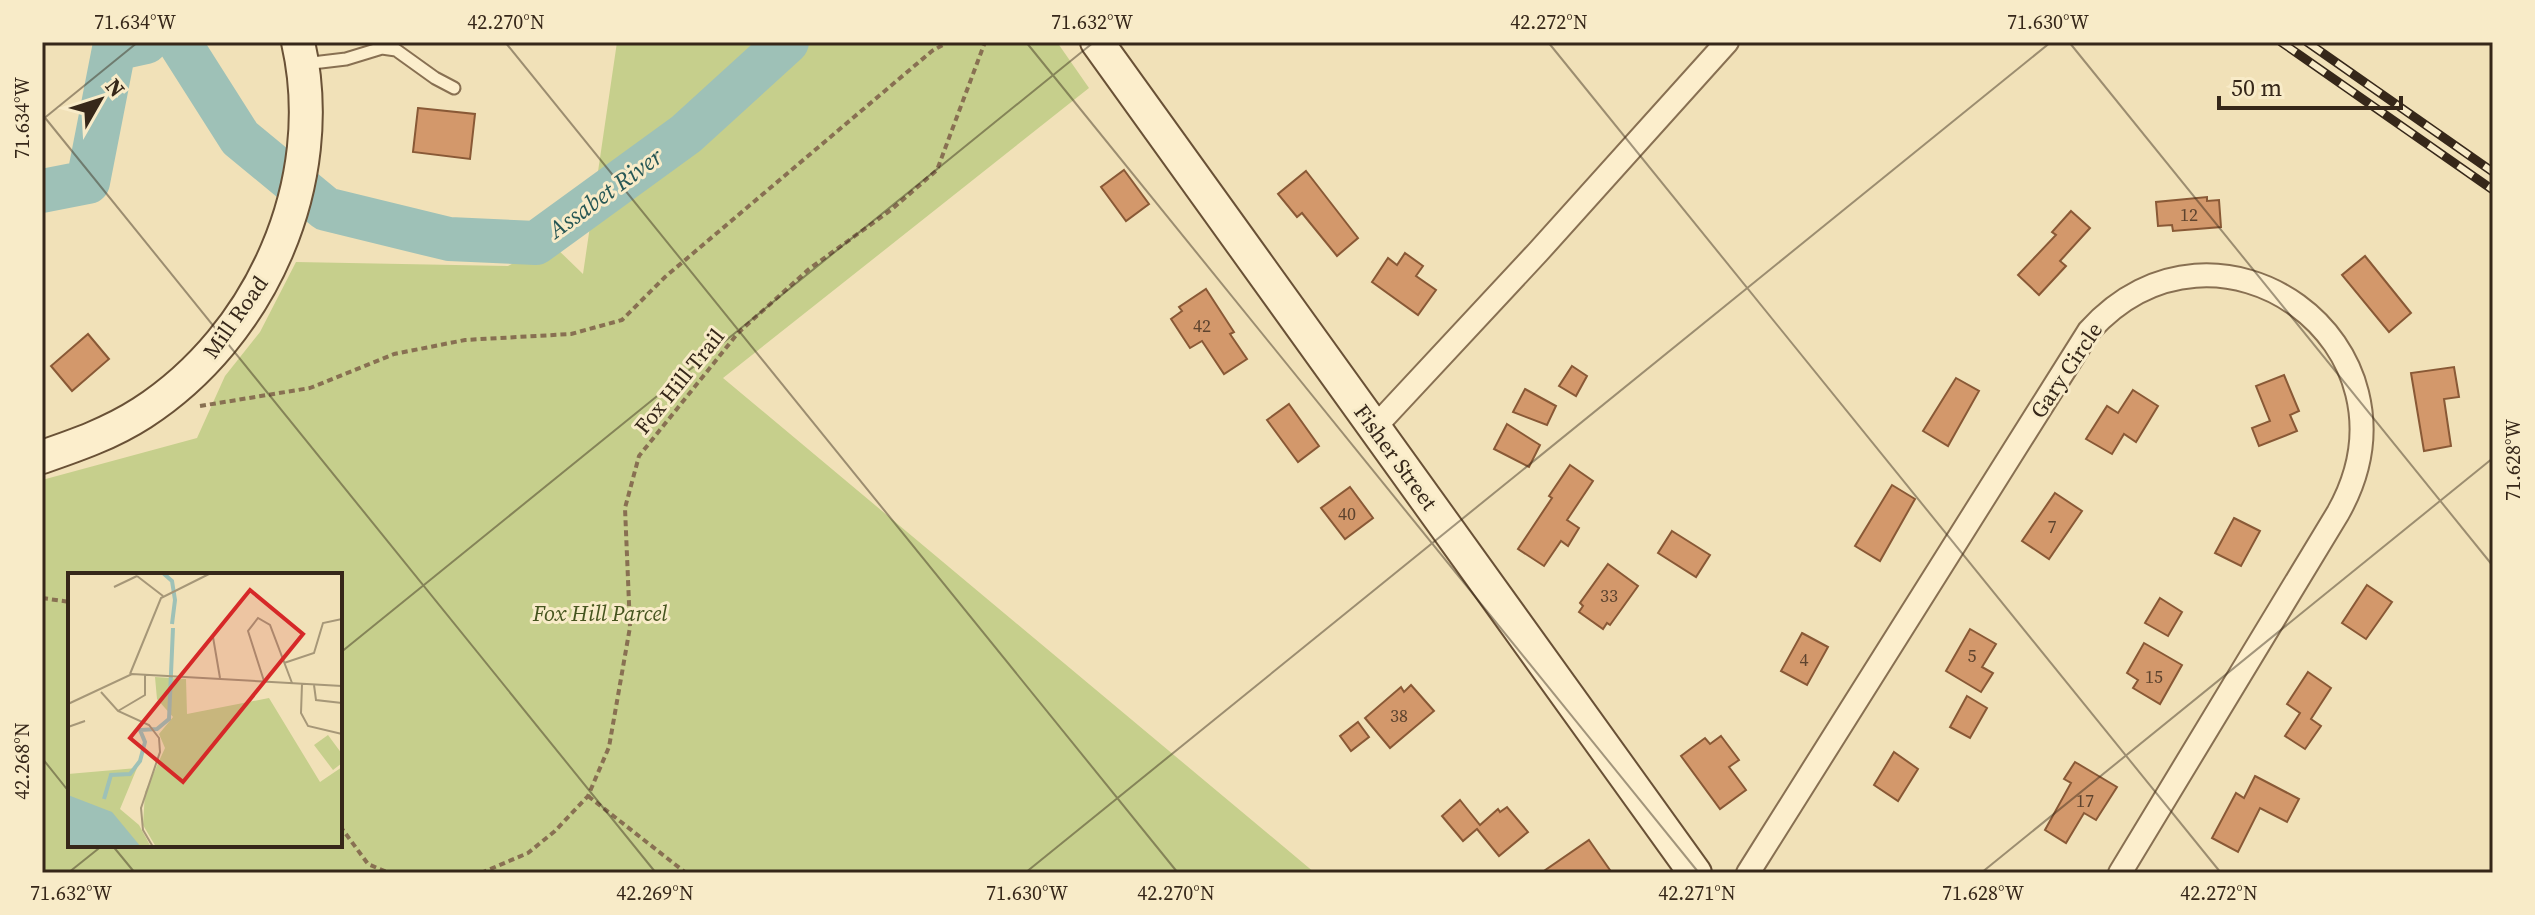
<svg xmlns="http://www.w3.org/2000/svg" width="2535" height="915" viewBox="0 0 2535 915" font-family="'Source Serif 4',serif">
	<rect width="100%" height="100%" fill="#f1e1b8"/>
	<path fill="#c6cf8c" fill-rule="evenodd" d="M617,42H1057L1089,88L723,378L1315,873H42V480L197,438L225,376L260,332L296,262L508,266L551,243L583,274ZM70,575H340V845H70Z"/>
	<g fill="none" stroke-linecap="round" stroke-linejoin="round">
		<g stroke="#9ec1b7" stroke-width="44">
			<path d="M179,42L240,138L326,209L449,239L536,243L686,134L787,42"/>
			<path d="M42,191L88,182L114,49L146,42"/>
		</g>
	</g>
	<g fill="#d3986b" stroke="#895936" stroke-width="2">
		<path d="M418,108L475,114L470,159L413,152Z"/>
		<path d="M1124,170L1149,204L1126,221L1101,187Z"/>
		<path d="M1306,171L1358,238L1337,256L1302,213L1297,217L1278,194Z"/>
		<path d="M2207,197V201L2219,200L2221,227L2173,231L2172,225L2158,226L2156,202Z"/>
		<path d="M2071,211L2090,228L2060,261L2066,266L2039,295L2018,275L2056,235L2052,232Z"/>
		<path d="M1405,253L1423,266L1416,276L1436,290L1418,315L1372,282L1388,258L1397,265Z"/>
		<path d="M2365,256L2411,313L2389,332L2342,275Z"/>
		<path d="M1206,289L1234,332L1230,334L1247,359L1224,374L1202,341L1190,348L1171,319L1182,311L1179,307Z"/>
		<path d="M88,334L109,359L72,391L51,366Z"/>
		<path d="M1572,366L1587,376L1576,396L1559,386Z"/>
		<path d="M2454,367L2459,397L2444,399L2451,446L2424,451L2411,373Z"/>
		<path d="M2284,375L2299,411L2290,415L2297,431L2259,446L2252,428L2270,421L2256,386Z"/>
		<path d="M1956,378L1979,391L1948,446L1923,431Z"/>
		<path d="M1525,389L1556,406L1547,425L1513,412Z"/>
		<path d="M2133,390L2158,406L2136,442L2124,434L2112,454L2086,439L2107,406L2118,413Z"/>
		<path d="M1289,404L1319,446L1298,462L1267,420Z"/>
		<path d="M1507,424L1540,445L1529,467L1494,449Z"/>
		<path d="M1570,465L1593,481L1567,520L1579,528L1568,546L1561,541L1544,566L1518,549L1552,498L1549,496Z"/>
		<path d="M1892,485L1915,499L1880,561L1855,546Z"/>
		<path d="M1350,487L1373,518L1345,539L1321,508Z"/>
		<path d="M2055,493L2082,511L2049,559L2022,541Z"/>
		<path d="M2234,518L2260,531L2241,566L2215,553Z"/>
		<path d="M1672,531L1710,555L1696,577L1658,553Z"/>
		<path d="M1608,564L1638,586L1610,625L1607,623L1603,629L1579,612L1583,606L1580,603Z"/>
		<path d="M2367,585L2392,602L2366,639L2342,623Z"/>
		<path d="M2160,598L2182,612L2168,636L2145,623Z"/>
		<path d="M1970,629L1996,644L1982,667L1993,673L1981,692L1946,671Z"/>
		<path d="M1802,633L1828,647L1807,685L1781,671Z"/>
		<path d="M2144,643L2182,665L2160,704L2133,688L2138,680L2127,673Z"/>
		<path d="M2308,672L2331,688L2311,719L2321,726L2305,749L2285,736L2300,713L2287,704Z"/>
		<path d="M1411,685L1434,711L1390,748L1365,718L1401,687L1404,692Z"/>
		<path d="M1967,696L1987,708L1970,738L1950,727Z"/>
		<path d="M1358,722L1369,737L1351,751L1340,736Z"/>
		<path d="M1721,736L1739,760L1729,767L1746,790L1720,809L1681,756L1705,738L1710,744Z"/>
		<path d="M1894,752L1918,769L1898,801L1874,785Z"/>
		<path d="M2075,762L2117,787L2096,820L2084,813L2066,843L2045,830L2071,783L2064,779Z"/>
		<path d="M2255,776L2299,799L2287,822L2260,808L2238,852L2212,838L2236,793L2244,798Z"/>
		<path d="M1460,800L1480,825L1498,809L1500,812L1507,807L1528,832L1499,856L1477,829L1463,841L1442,816Z"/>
		<path d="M1589,840L1612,873H1541Z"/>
	</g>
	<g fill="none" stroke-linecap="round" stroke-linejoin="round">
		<defs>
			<path id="lane" d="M304,64L346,59L382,48L396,50L435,78L454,88"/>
			<g id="street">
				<path d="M1375,427L1538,252L1727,42"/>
				<path d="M1748,873L2089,331C2217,189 2433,344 2338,513L2120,873"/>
			</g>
			<g id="secondary">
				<path d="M1097,42L1695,873"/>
				<path d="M42,457C77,445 111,433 142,413C261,336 330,182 298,42"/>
			</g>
		</defs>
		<use href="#lane" stroke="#887052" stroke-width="15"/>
		<use href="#street" stroke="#887052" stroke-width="26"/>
		<use href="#secondary" stroke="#695136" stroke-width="36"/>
		<g stroke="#887052" stroke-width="4" stroke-dasharray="6 4" stroke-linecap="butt">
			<path d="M200,406L310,388L394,354L465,340L571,334L622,320L665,277L932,51L948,42"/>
			<path d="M42,598L70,602"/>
			<path d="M588,796L686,873"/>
			<path d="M340,826L368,864L389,873"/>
			<path d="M481,873L528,853L555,831L588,796L609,747L630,627L625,508L639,456L738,333L809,269L891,210L937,170L985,42"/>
		</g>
		<use href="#lane" stroke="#fceecc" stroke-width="11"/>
		<use href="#street" stroke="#fceecc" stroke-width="22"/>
		<use href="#secondary" stroke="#fceecc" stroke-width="32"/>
		<defs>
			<g id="rail">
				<path d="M2281,42L2493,190"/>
				<path d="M2307,42L2493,172"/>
			</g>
		</defs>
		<use href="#rail" stroke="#362719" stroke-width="9"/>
		<use href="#rail" stroke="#f8ebc8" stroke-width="6" stroke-dasharray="18" stroke-linecap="butt"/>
	</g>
	<path fill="none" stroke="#362719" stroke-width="2" stroke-opacity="0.45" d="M505,42L1178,873M1026,42L1699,873M1548,42L2221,873M2069,42L2493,566M42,114L656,873M42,120L138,42M340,653L1094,42M42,758L70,793M112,845L135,873M68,873L103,845M1025,873L2051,42M1981,873L2493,458"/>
	<g text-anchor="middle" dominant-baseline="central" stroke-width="6" stroke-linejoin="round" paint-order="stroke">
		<g font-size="18" fill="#5d432e">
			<text x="2189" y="214">12</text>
			<text x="1202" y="325">42</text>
			<text x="1347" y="513">40</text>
			<text x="2052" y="526">7</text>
			<text x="1609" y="595">33</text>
			<text x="1972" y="655">5</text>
			<text x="1804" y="659">4</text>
			<text x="2154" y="676">15</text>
			<text x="1399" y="715">38</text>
			<text x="2085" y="800">17</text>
		</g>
		<g font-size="22" fill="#362719" stroke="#f8ebc8">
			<text transform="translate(235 317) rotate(-55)">Mill Road</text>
			<text transform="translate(2066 370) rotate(-56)">Gary Circle</text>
			<text transform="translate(679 381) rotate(-51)">Fox Hill Trail</text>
			<text transform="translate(1396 457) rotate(54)">Fisher Street</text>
		</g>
		<g font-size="22" font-style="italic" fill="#45541e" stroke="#f8ebc8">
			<text x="600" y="613">Fox Hill Parcel</text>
		</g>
		<g font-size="24" font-style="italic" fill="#275755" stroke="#f8ebc8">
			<text transform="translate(605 193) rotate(-36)">Assabet River</text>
		</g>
	</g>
	<g transform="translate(68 573)">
		<rect width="274" height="274" fill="#f1e1b8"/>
		<path d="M87,104L118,106L119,141L201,125L252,209L274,194V274H88L75,252L77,219L97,175L91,161L105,144L89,126ZM260,162L274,181V190L265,197L246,172ZM69,195L52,236L71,252L83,274H0V201Z" fill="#c6cf8c"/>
		<path d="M0,222L44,239L73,274H0Z" fill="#9ec1b7"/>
		<path fill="none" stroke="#9ec1b7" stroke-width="4" d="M95,0L104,8L107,27L104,51M36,226L43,202L62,201L72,188L77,169L72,157L89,156L101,146L105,55"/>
		<path fill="none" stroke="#a69778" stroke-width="2" d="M69,3L95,23M46,14L69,3M145,64L152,105M216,90L246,80L255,50L274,46M62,101L93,25L143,0M196,108L180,58L190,45L202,52L224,110M234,111L233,140L240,153L274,161M246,112L248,127L274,130M33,119L50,138L81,152L91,165L92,179L73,235L75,257L85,274M0,131L64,101L274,113M50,138L77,122V101M0,154L17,148L11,150"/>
		<path fill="#d62828" fill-opacity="0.15" stroke="#d62828" stroke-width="4" d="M182,17L235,61L115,209L62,165Z"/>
		<rect width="274" height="274" fill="none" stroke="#362719" stroke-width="4"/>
	</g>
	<rect width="2535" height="915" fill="none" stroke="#f8ebc8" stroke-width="88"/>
	<g transform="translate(100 100) rotate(51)" stroke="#f8ebc8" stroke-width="6" paint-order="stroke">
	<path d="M0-6L14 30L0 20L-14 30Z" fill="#362719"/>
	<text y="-12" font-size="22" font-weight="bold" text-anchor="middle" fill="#362719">N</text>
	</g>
	<path d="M2219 96v12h182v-12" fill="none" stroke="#362719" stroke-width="4"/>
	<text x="2231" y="96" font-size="24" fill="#362719" stroke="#f8ebc8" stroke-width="6" paint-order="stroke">50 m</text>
	<rect x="44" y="44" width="2447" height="827" fill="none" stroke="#362719" stroke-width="3"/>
	<g font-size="20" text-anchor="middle" fill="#362719">
		<text x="135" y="29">71.634°W</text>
		<text x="506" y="29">42.270°N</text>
		<text x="1092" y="29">71.632°W</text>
		<text x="1549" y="29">42.272°N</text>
		<text x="2048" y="29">71.630°W</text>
		<text transform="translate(22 118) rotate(-90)" y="7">71.634°W</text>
		<text transform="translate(2513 460) rotate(-90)" y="7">71.628°W</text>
		<text transform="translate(22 761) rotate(-90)" y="7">42.268°N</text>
		<text x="71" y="900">71.632°W</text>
		<text x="655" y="900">42.269°N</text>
		<text x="1027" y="900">71.630°W</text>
		<text x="1176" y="900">42.270°N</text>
		<text x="1697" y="900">42.271°N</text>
		<text x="1983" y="900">71.628°W</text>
		<text x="2219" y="900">42.272°N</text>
	</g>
</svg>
